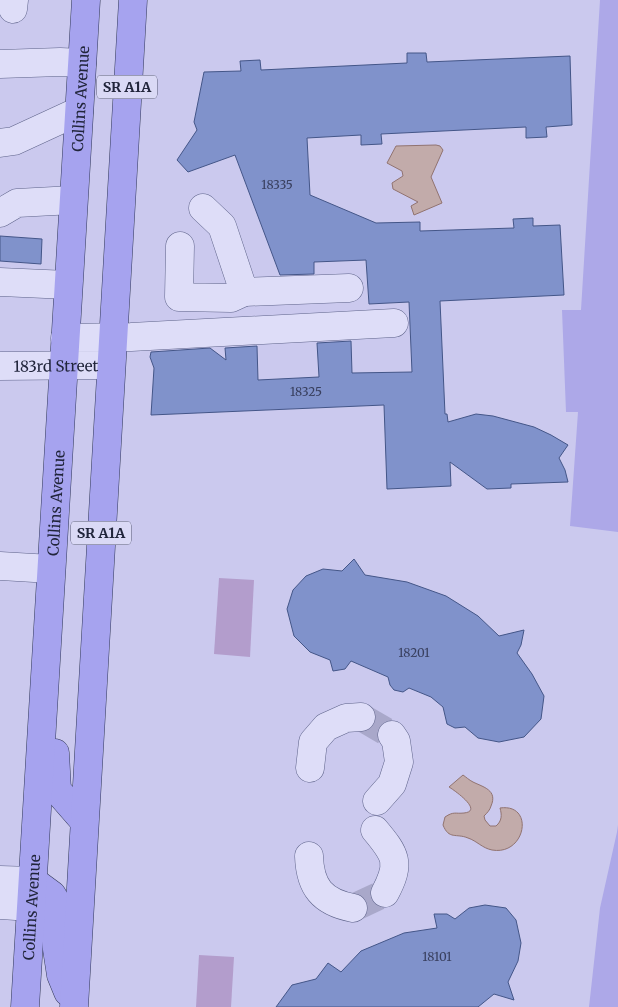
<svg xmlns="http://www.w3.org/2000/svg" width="618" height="1007" viewBox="0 0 618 1007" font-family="Merriweather,serif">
	<rect width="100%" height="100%" fill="#cbc9ee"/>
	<g fill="#b39dcc">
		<path d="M219,578L254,580L250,657L214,654Z"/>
		<path d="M199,955L234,957L231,1007H196Z"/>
	</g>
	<g fill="#ada8e8">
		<path d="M600,0H618V532L570,526L578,412H566L562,310H581Z"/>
		<path d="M618,825V1007H589L600,908L617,832Z"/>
	</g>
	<g fill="#c2abaa" stroke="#917370">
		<path d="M436,145L440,146L443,150L431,177L442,203L414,215L411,206L418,202L393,189L392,183L403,176L402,171L387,163L396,146Z"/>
		<path d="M463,775C466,777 469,780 473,782C483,787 498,790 491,806C490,810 487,813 484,816L485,820L490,826H496C502,821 502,815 500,808C535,803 526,856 492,850C482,848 477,841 468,838C456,833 449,840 443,825L445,817C454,811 455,814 464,813C484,811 454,790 449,787Z"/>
	</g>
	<g fill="#8092cb" stroke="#445688">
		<path d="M407,53H426L427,62L570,56L572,125L546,127L547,137L526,138V127L381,134L382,144L361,145V135L307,138L310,195L376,223L420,222V231L514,228L513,219L533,218V226L560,225L564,295L440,301L445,414H447L448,422L476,414L493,416L534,427L551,435L568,445L559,458L565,470L568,482L511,484V488L487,489L450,462L451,486L387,489L384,405L151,415L154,368L150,357L151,352L210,348L226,360L225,348L257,346L258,380L319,377L317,343L351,341L352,373L412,372L409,302L369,304L366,260L314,262V274L280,275L235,155L188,172L177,160L197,130L194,122L204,72L241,71L240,61L260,60L261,70L407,63Z"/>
		<path d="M0,236L42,239L41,264L0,261Z"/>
		<path d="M354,559L365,575L407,582L446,596L478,616L499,636L524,630L521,645L517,653L532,674L544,696L541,719L524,737L499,742L478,738L465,727L455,728L447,724L443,707L431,697L409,688L403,692L394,690L390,685L388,677L351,661L345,669L333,671L330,660L310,652L294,636L287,609L293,590L306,576L323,569L342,571Z"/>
		<path d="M485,905L506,908L516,920L521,943L518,961L508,982L514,1000L494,994L478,1007H276L292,985L316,979L328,963L341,972L361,951L404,933L437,928L434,914H447L455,919L469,908Z"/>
	</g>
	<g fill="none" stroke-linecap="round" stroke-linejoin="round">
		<g stroke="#a9a8ca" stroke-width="28" stroke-dasharray="28 14" stroke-linecap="butt">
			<path d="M361,717L392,735"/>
			<path d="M353,908L385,893"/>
		</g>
		<defs>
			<g id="minor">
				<path d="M13,9L14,0"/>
				<path d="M0,64L60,62L82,63"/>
				<path d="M0,143L14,141L79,111"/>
				<path d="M203,208L222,226L244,292L349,288"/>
				<path d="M0,213L17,203L73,200"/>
				<path d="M180,246L179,297L231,298L244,292"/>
				<path d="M0,282L68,285"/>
				<path d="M65,338L131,337L394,323"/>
				<path id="s1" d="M0,366L111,365"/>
				<path d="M0,566L51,569"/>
				<path d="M310,768L313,742L326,727L346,718L361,717"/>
				<path d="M377,801L392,784L399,762L396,741L392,735"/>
				<path d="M375,830C396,855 401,863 385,893"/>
				<path d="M309,856C310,887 322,902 353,908"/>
				<path d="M0,880L33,881"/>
				<path d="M0,905L31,907"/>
			</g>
			<g id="major">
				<path d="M55,753L57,790L84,821"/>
				<path d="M33,881L52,895L55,900L57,949L61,975L68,992"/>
				<path id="s2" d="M25,1007L86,0"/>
				<path d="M74,1007L133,0"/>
			</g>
		</defs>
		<use href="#minor" stroke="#5e638a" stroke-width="29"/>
		<use href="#major" stroke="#323958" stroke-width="29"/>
		<use href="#minor" stroke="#deddf8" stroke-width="28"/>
		<use href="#major" stroke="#a6a3ef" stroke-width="28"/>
	</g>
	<g text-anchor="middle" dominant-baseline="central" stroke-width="5" stroke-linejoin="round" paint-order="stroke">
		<g font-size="12" fill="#39405f">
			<text x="277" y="184">18335</text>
			<text x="306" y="391">18325</text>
			<text x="414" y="652">18201</text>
			<text x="437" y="956">18101</text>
		</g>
		<g fill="#dad9f5" stroke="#585b73" stroke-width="1">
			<rect x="97" y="75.5" width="60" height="23" rx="4"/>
			<rect x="71" y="521.5" width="60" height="23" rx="4"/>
		</g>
		<g font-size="14" font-weight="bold" fill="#21253b">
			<text x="127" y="87">SR A1A</text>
			<text x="101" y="533">SR A1A</text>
		</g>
		<g font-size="15" fill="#21253b" stroke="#dad9f5">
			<text stroke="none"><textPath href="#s2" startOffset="910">Collins Avenue</textPath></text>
			<text stroke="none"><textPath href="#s1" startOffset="56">183rd Street</textPath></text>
			<text stroke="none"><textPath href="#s2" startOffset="505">Collins Avenue</textPath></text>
			<text stroke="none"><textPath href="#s2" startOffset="100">Collins Avenue</textPath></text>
		</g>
	</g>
</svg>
